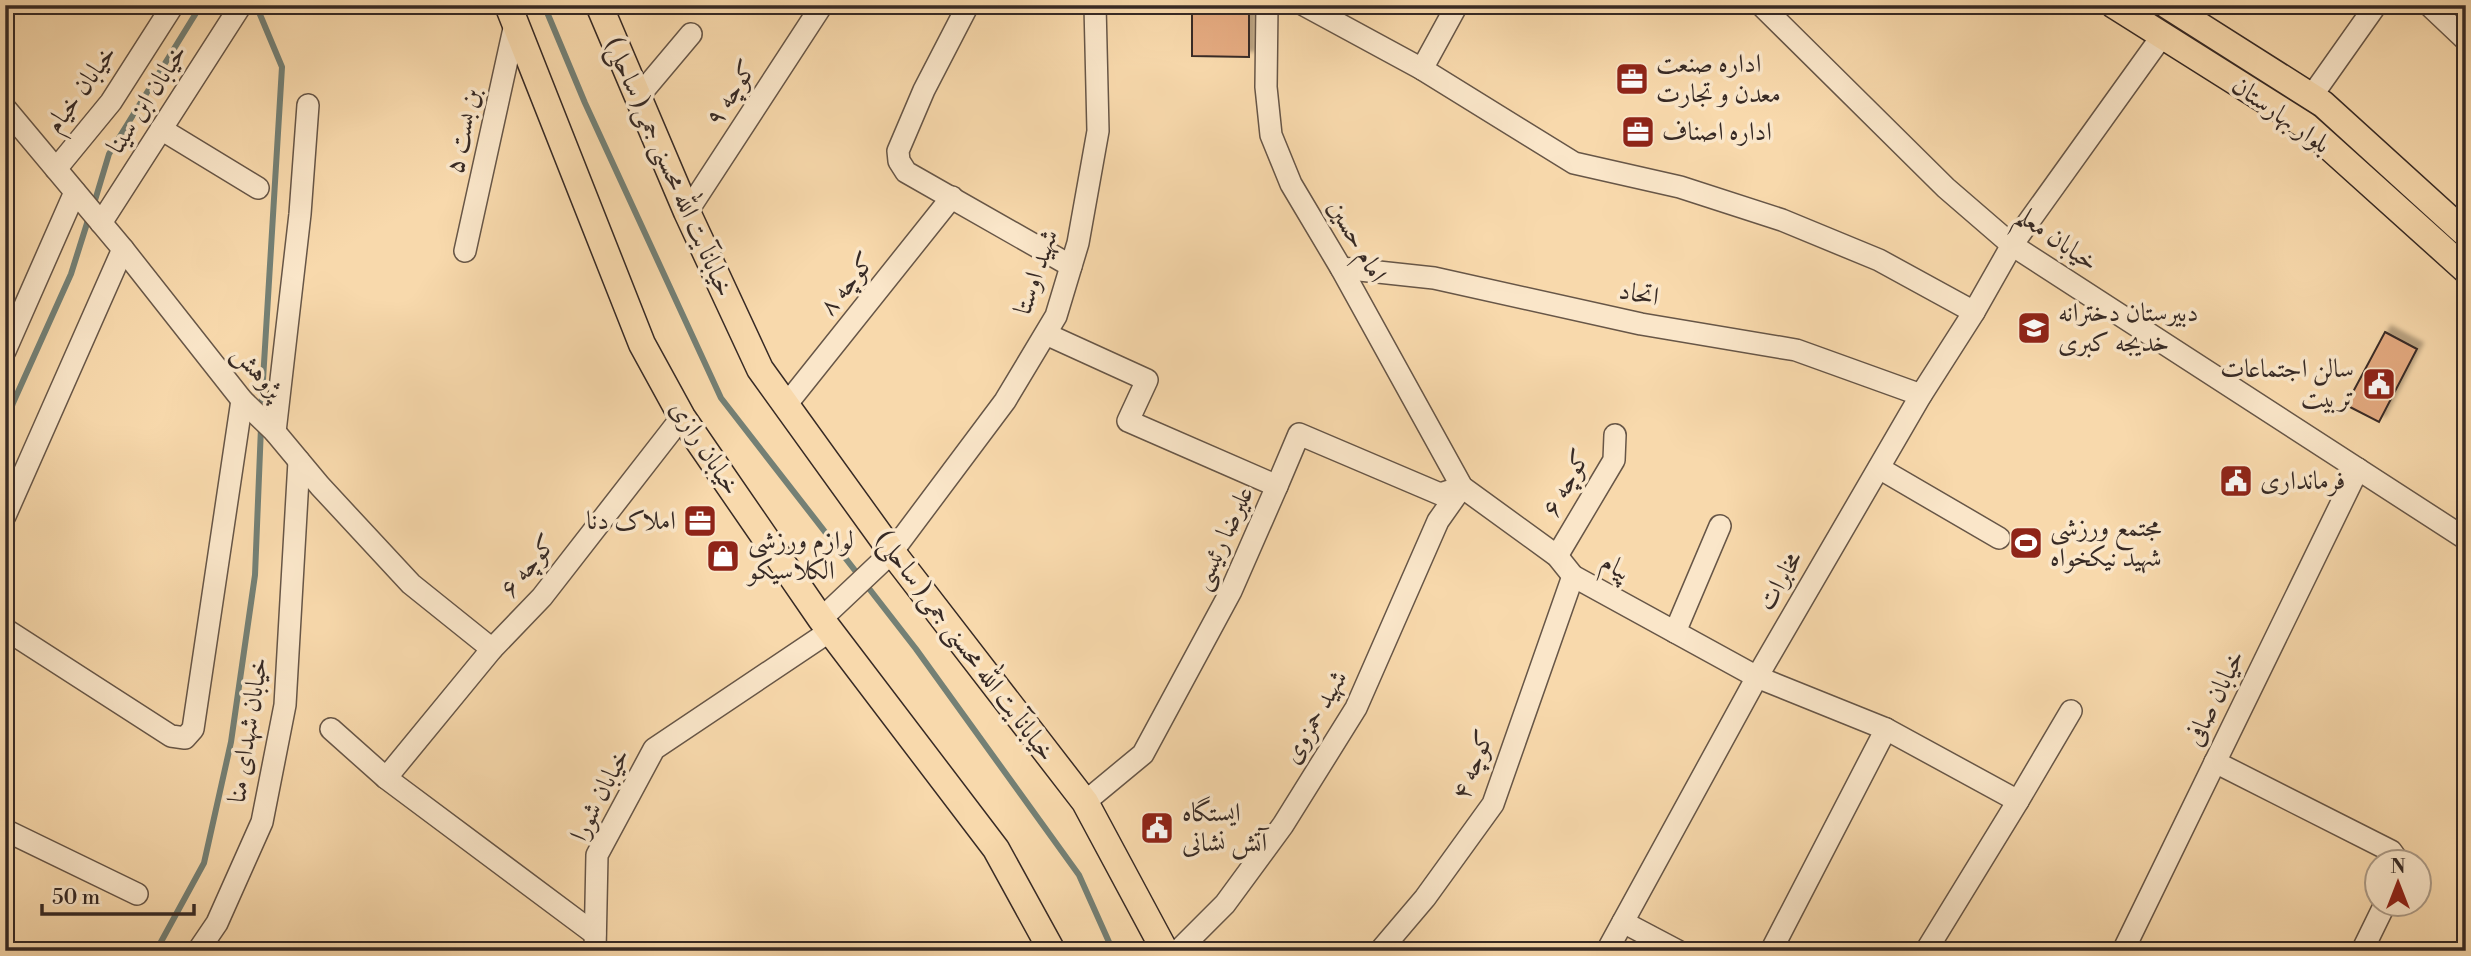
<svg xmlns="http://www.w3.org/2000/svg" width="2471" height="956" viewBox="0 0 2471 956" font-family="'Libre Bodoni',Amiri,serif">
	<defs>
		<filter id="shadow"><feDropShadow dx="6" dy="-6" stdDeviation="2" flood-color="#0004"/></filter>
	</defs>
	<rect width="100%" height="100%" fill="#f8d9ac"/>
	<filter id="stains"><feTurbulence type="fractalNoise" baseFrequency=".00286" numOctaves="4"/><feColorMatrix values="0 0 0 0 .2 0 0 0 0 .09 0 0 0 0 .02 0 0 0 .5 -.17"/></filter>
	<radialGradient id="worn" r=".72"><stop offset=".6" stop-color="#630" stop-opacity="0"/><stop offset="1" stop-color="#630" stop-opacity=".3"/></radialGradient>
	<g fill="none" stroke-linecap="round" stroke-linejoin="round">
		<g stroke="#748075" stroke-width="6">
			<path d="M256,5L282,67L261,413"/>
			<path d="M544,5L585,103L721,398L916,649L1079,875L1113,951"/>
			<path d="M93,207L109,154L201,5"/>
			<path d="M5,426L13,403L71,274L89,217"/>
			<path d="M156,951L204,863L231,742L255,575L261,427"/>
		</g>
	</g>
	<g fill="#e4aa80" stroke="#372a25" stroke-width="2" filter="url(#shadow)">
		<path d="M1192,5H1249V57L1192,56Z"/>
		<path d="M2385,332L2417,349L2379,422L2346,405Z"/>
	</g>
	<g fill="none" stroke-linecap="round" stroke-linejoin="round">
		<defs>
			<g id="minor">
				<path d="M968,5L924,90L898,151L899,161L906,172L1071,266"/>
				<path d="M1267,5L1266,87L1271,135L1291,184L1341,268L1462,487L1557,556L1573,576L1757,677L1886,729L2018,801L1926,951"/>
				<path d="M1304,5L1422,69L1574,163L1680,187L1782,220L1879,260L1974,312"/>
				<path d="M1761,5L1946,188L2012,245L2466,539"/>
				<path d="M2429,5L2466,40"/>
				<path d="M1422,69L1457,5"/>
				<path d="M638,97L691,34"/>
				<path d="M2311,97L2376,5"/>
				<path d="M5,108L123,249L242,400L275,432L320,486L411,584L492,649"/>
				<path d="M161,129L258,188"/>
				<path d="M56,169L111,102L173,5"/>
				<path d="M687,212L822,5"/>
				<path d="M101,223L241,5"/>
				<path d="M465,251L515,24"/>
				<path d="M1341,268L1434,278L1641,324L1796,350L1921,395"/>
				<path d="M1046,334L1147,380L1128,421L1277,486L1231,591L1143,754L1085,802"/>
				<path d="M5,351L75,192"/>
				<path d="M786,405L952,197"/>
				<path d="M275,432L300,214L308,105"/>
				<path d="M1879,468L1999,538"/>
				<path d="M1277,486L1299,434L1440,494L1462,487"/>
				<path d="M5,516L123,249"/>
				<path d="M1557,556L1614,460L1615,435"/>
				<path d="M821,619L892,552L1005,401L1056,316L1078,243L1098,131L1095,5"/>
				<path d="M5,629L171,736L185,738L193,729L242,400"/>
				<path d="M1675,632L1720,526"/>
				<path d="M331,729L386,778L595,934"/>
				<path d="M2215,762L2391,851L2399,862"/>
				<path d="M386,778L492,649L542,597L682,417"/>
				<path d="M2018,801L2071,711"/>
				<path d="M5,830L137,894"/>
				<path d="M1623,922L1678,951"/>
				<path d="M198,951L217,923L262,822L285,705L299,461"/>
				<path d="M595,951L597,855L654,749L830,631"/>
				<path d="M1178,951L1225,904L1283,825L1356,708L1438,521L1462,487"/>
				<path d="M1380,951L1425,898L1493,804L1573,576"/>
				<path d="M1607,951L1757,677L1921,395L1974,312L2012,245L2162,36"/>
				<path d="M1771,951L1886,729"/>
				<path d="M2123,951L2358,469"/>
				<path d="M2362,951L2385,904"/>
			</g>
			<g id="major">
				<path d="M508,5L642,344L682,417L821,619L996,849L1052,951"/>
				<path d="M599,5L687,212L760,369L892,552L1085,802L1165,951"/>
				<path d="M2114,5L2306,126L2466,270"/>
				<path d="M2167,5L2323,104L2466,234"/>
			</g>
		</defs>
		<use href="#minor" stroke="#675647" stroke-width="24"/>
		<use href="#major" stroke="#372a25" stroke-width="29"/>
		<use href="#minor" stroke="#fae6c9" stroke-width="21"/>
		<use href="#major" stroke="#f8d9ac" stroke-width="26"/>
	</g>
	<defs>
		<symbol id="office-square" viewBox="-11 -11 22 22"><rect x="-9" y="-9" width="18" height="18" rx="4" fill="#8f2418" stroke="#fae6c9"/><path d="M-6-3h4V-5.5h4V-3h4V5H-6ZM-1-4.5V-3h2v-1.5ZM-6 0V1H6V0Z" fill="#fff"/></symbol>
		<symbol id="school-square" viewBox="-11 -11 22 22"><rect x="-9" y="-9" width="18" height="18" rx="4" fill="#8f2418" stroke="#fae6c9"/><path d="M0-5L7-2L0 1L-7-2ZM-4 1L0 2.5L4 1V4Q0 6-4 4Z" fill="#fff"/></symbol>
		<symbol id="civic-square" viewBox="-11 -11 22 22"><rect x="-9" y="-9" width="18" height="18" rx="4" fill="#8f2418" stroke="#fae6c9"/><path d="M-.6-6.5H3V-4.5H.6V-3L4-1V1h2V6H-6V1h2V-1L-.6-3ZM-1.2 2.5V6h2.4V2.5Z" fill="#fff"/></symbol>
		<symbol id="stadium-square" viewBox="-11 -11 22 22"><rect x="-9" y="-9" width="18" height="18" rx="4" fill="#8f2418" stroke="#fae6c9"/><path d="M0-5a6.5 5 0 1 0 0 10a6.5 5 0 1 0 0-10ZM-3.5-1.8h7v3.6h-7Z" fill="#fff"/></symbol>
		<symbol id="shop-square" viewBox="-11 -11 22 22"><rect x="-9" y="-9" width="18" height="18" rx="4" fill="#8f2418" stroke="#fae6c9"/><path d="M-5-2.5h2.3a2.7 3.5 0 0 1 5.4 0H5L5.5 6h-11ZM-1.5-2.5h3a1.5 2.3 0 0 0-3 0Z" fill="#fff"/></symbol>
	</defs>
	<g fill-rule="evenodd">
		<use href="#office-square" x="1613" y="60" width="38" height="38"/>
		<use href="#office-square" x="1619" y="113" width="38" height="38"/>
		<use href="#school-square" x="2015" y="309" width="38" height="38"/>
		<use href="#civic-square" x="2360" y="365" width="38" height="38"/>
		<use href="#civic-square" x="2217" y="462" width="38" height="38"/>
		<use href="#office-square" x="681" y="502" width="38" height="38"/>
		<use href="#stadium-square" x="2007" y="524" width="38" height="38"/>
		<use href="#shop-square" x="704" y="537" width="38" height="38"/>
		<use href="#civic-square" x="1138" y="809" width="38" height="38"/>
	</g>
	<g text-anchor="middle" dominant-baseline="central" stroke-width="7" stroke-linejoin="round" paint-order="stroke">
		<g font-size="26" fill="#372a25" stroke="#fae6c9" text-anchor="start">
			<text x="1656" y="64">اداره صنعت<tspan x="1656" dy="30">معدن و تجارت</tspan></text>
			<text x="1662" y="132">اداره اصناف</text>
			<text x="2058" y="313">دبیرستان دخترانه<tspan x="2058" dy="30">خدیجه کبری</tspan></text>
			<text x="2354" y="369" text-anchor="end">سالن اجتماعات<tspan x="2354" dy="30">تربیت</tspan></text>
			<text x="2260" y="481">فرمانداری</text>
			<text x="676" y="521" text-anchor="end">املاک دنا</text>
			<text x="2050" y="528">مجتمع ورزشی<tspan x="2050" dy="30">شهید نیکخواه</tspan></text>
			<text x="748" y="541">لوازم ورزشی<tspan x="748" dy="30">الکلاسیکو</tspan></text>
			<text x="1182" y="813">ایستگاه<tspan x="1182" dy="30">آتش نشانی</tspan></text>
		</g>
		<g font-size="26" fill="#372a25" stroke="#fae6c9">
			<text transform="translate(81 89) rotate(-54)">خیابان خیام</text>
			<text transform="translate(731 93) rotate(-57)">کوچه ۹</text>
			<text transform="translate(147 99) rotate(-57)">خیابان ابن سینا</text>
			<text transform="translate(2281 115) rotate(35)">بلوار بهارستان</text>
			<text transform="translate(463 131) rotate(-78)">بن بست ۵</text>
			<text transform="translate(669 167) rotate(66)">خیابانآیت الله محسنی جمی( ساحلی)</text>
			<text transform="translate(2057 239) rotate(35)">خیابان معلم</text>
			<text transform="translate(1357 241) rotate(60)">امام حسین</text>
			<text transform="translate(1036 272) rotate(-71)">شهید اوستا</text>
			<text transform="translate(847 284) rotate(-51)">کوچه ۸</text>
			<text transform="translate(1639 294) rotate(11)">اتحاد</text>
			<text transform="translate(258 372) rotate(49)">پژوهش</text>
			<text transform="translate(705 448) rotate(57)">خیابان رازی</text>
			<text transform="translate(1566 483) rotate(-61)">کوچه ۶</text>
			<text transform="translate(1223 538) rotate(-65)">علیرضا رئیسی</text>
			<text transform="translate(528 566) rotate(-50)">کوچه ۶</text>
			<text transform="translate(1616 567) rotate(29)">پیام</text>
			<text transform="translate(1780 581) rotate(-60)">مخابرات</text>
			<text transform="translate(965 646) rotate(53)">خیابانآیت الله محسنی جمی( ساحلی)</text>
			<text transform="translate(2215 698) rotate(-64)">خیابان صافی</text>
			<text transform="translate(1315 717) rotate(-60)">شهید حمزوی</text>
			<text transform="translate(248 730) rotate(-81)">خیابان شهدای منا</text>
			<text transform="translate(1473 765) rotate(-68)">کوچه ۴</text>
			<text transform="translate(600 795) rotate(-63)">خیابان شورا</text>
		</g>
	</g>
	<rect width="2471" height="956" fill="none" stroke="#f8d9ac" stroke-width="28"/>
	<rect x="7" y="7" width="2457" height="942" fill="none" stroke="#372a25" stroke-width="3.5"/>
	<rect x="14" y="14" width="2443" height="928" fill="none" stroke="#372a25" stroke-width="2"/>
	<g transform="translate(2398 883)"><circle r="33" fill="#fae6c9" stroke="#ac9b87" stroke-width="2"/>
	<path d="M0-5L12 26L0 18L-12 26Z" fill="#8f2418"/>
	<text y="-10" font-size="19" font-weight="bold" text-anchor="middle" fill="#372a25">N</text>
	</g>
	<path d="M42 904v10h152v-10" fill="none" stroke="#372a25" stroke-width="3.5"/>
	<text x="52" y="904" font-size="21" fill="#372a25" stroke="#fae6c9" stroke-width="5" paint-order="stroke">50 m</text>
	<rect width="100%" height="100%" filter="url(#stains)"/>
	<rect width="100%" height="100%" fill="url(#worn)"/>
</svg>
